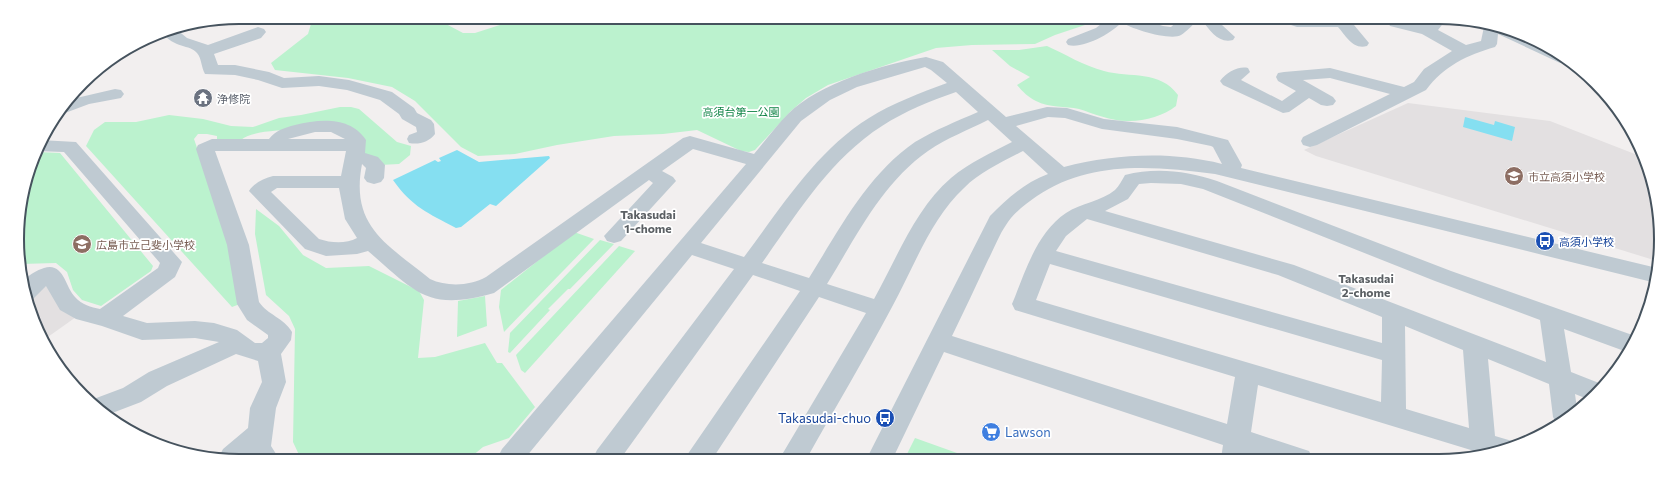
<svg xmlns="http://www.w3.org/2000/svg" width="1678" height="478" viewBox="0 0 1678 478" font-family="Commissioner,'Noto Sans JP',sans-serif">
	<rect width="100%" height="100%" fill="#f2efef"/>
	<g fill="#e3e0e1">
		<path d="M1408,103L1550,121L1640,156L1657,195V261L1316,156L1304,150Z"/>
		<path d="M42,280L76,317L45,339L26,298Z"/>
	</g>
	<g fill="#bbf2ce">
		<path d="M295,17L444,18L446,24L463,33H475L503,24L540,18L1090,20L1085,25L1055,35L1035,44L972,45L936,48L828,85L806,98L791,111L755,150L749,152L741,151L697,130L663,134L614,136L557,145L515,154L478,156L461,147L415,101L392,87L348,78L275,70L271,63L308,34L311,24Z"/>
		<path d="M1047,46C1065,54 1084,66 1104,71C1130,78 1160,70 1178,95L1176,106C1165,115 1145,121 1130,121C1113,122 1095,114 1079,109C1065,106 1049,108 1036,101C1028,97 1023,92 1017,85L1030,77L1010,66L992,50H1019Z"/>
		<path d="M340,107H351L359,109L397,142L411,146L410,155L399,164L380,165L362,152L356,131C332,131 257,125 241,140H217V136L207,134H198L194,139L231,247L240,304L232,307L86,146L94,130L105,122H136L169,115L203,119L231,126L253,127L279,118L301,115Z"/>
		<path d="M37,152L60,153L153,266L151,271L101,306L82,300L73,290L67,272L56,263L21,264L17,224Z"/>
		<path d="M256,209L279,226L303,255L326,268L369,266L419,291L424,300L418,358L435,357L485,343L497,363H502L535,407L509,438L483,447L471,457H300L293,442L295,329L289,316L266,295L255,234Z"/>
		<path d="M574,232L594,239L504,332L499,307L501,290Z"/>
		<path d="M600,240L614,244L570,289H568L548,309L550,310L510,353L508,352L510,333Z"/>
		<path d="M619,246L635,251L525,373L521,370L516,355Z"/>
		<path d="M485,296L487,326L457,337L458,301Z"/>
		<path d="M915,438L971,458H905Z"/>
	</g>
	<g fill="#85dff1">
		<path d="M1465,117L1494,125L1495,121L1515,127L1512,141L1463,127Z"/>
		<path d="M457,150L479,162L549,156L550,158L496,206L490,204L461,227L456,228C428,213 412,207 393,180L435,160L438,162L441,161L439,158Z"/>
	</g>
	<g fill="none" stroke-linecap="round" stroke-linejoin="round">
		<g fill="#bfcad2" fill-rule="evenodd">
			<path d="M1106,20H1144L1163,26L1171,27L1179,20H1197C1193,25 1186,32 1181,35C1171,41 1130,29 1122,22C1112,33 1084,49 1068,45L1066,42L1068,39L1096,28Z"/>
			<path d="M1202,20H1241L1240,23L1222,25L1235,37L1233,40C1219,44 1210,31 1202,20Z"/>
			<path d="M1288,21H1356L1354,25L1369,43L1367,46C1353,50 1346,36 1338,27H1297L1291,25Z"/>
			<path d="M1387,21H1407L1424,25L1428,21H1445L1438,30L1466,45L1481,41L1485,22L1562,54L1571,63H1560L1498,34L1497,44L1495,47C1467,55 1444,66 1426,90L1317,145L1310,147L1303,145L1301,141L1303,137L1390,94L1330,78L1303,80L1333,97L1336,101L1333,105L1327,106L1321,105L1309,98L1289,112L1283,113L1223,85L1220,81C1227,72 1238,66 1248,68L1250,72L1241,80L1282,101L1296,91L1278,81L1276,77L1278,73L1284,72L1330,68L1404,87L1414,82L1424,69L1452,51L1422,34L1390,26Z"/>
			<path d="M258,27L264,29L266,32L261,38L214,54L218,65H235L269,72L284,78L319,76L349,80L392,92L414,108L417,113L431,120L434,124L435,134C429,142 419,145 409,143L407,139L409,135L417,132L416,127L402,119L399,114L380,100L347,90L319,86L282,88L258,80L235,75L205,74C201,67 202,59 197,53C190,44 174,49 162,32L176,29L187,38L208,45Z"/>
			<path d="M926,57L943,62L1006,117L1047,107L1067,108L1104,119L1177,127L1228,140L1242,165L1241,168L1657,268L1656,283L1215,174C1154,166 1090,160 1037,196C1026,204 1013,213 1006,225C999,235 994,249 988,260C976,286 964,311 952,336L1227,424L1235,377L1015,310L1012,304C1025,273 1036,233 1066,213C1081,203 1102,201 1115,190C1119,186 1122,180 1125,175C1156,167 1187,171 1217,181L1451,271L1638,337L1627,352L1564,329L1571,372L1604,385L1596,396L1590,400L1575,394L1577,409L1557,424L1553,417L1549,384L1488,359L1495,436L1512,441L1514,445L1484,454L1258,385L1251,432L1309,451L1313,459H1266L1248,453L1247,459H1221L1223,445L944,352L893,458H867L990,216C1007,199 1024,183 1048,174L1023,151C1002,162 980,172 964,188C930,220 914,267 892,307C865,358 835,408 807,458H780L866,313L819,297L713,458H685L800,291L753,275L621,458H593L597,450L734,269L692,255L526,457H498L502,449L746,164L693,149L662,171L673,177L676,181L621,241L614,243L607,241L604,236L653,183L649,180L494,293C427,312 416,292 368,251L357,254L326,256L305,249L249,191C254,183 264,178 273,176H341L346,151H215L249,245L259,302C268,315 284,318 292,332L291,340L281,354L286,382L276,408L271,446L278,457H219L223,449L248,428L250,408L262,382L258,361L236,354L167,386L141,402L107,415L91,400L123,388L149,372L219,342L195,338L142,340L102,326L76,319L60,310L46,286L32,300L27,301L23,281C29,275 37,270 44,268C64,262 65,287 75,297C82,305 91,307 100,309L158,268L160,263L64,152L37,151L40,140L76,142L182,262L175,277L123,316L147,323L195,321L214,323L237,330L255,343H262L268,338V335L247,320L237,304L227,245L196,149L198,145L212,139H269C276,130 284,128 295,125C320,119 350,116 366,140L365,153L378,157L385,165L384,178L381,182L374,184L367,182L364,178L366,168L362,164C350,227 387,244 430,279C447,287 470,286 486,277L683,138L690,136L754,154C765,141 776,126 788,114C819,83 884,64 926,57ZM925,67L931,70L947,83C920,93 893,103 869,118C816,151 781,208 744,257L701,243L801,121L830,100L857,87ZM956,92L978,112C957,121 935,130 915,142C867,175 839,230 809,278L762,263C797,214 830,159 882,126C905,111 930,101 956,92ZM1048,117L1065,118L1102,129L1177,139L1211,146L1213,147L1222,164C1170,151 1115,154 1064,167L1016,126ZM988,120L1012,142C991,153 970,162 951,178C915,209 897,258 874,299L827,284C856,237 882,183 928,151C947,138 968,130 988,120ZM315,132H331L345,139H288ZM1151,183L1181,184L1203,189L1435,281L1540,320L1546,362L1294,265L1105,211L1128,199L1139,184ZM277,188H339L345,219L357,238C346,244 331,243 319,239L271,192ZM1087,219L1278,275L1382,317V343L1056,251L1066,236ZM1050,264L1382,360L1381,402L1036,300ZM1405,326L1463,350L1469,428L1406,409Z"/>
			<path d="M115,89L121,90L124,94L121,98L89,104L65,113L62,112L72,99Z"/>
		</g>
	</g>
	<defs>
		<symbol id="temple-disc" viewBox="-11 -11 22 22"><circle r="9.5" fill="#6b7280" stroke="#fff"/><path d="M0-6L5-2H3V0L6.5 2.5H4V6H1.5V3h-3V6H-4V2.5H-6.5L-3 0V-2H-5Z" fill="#fff"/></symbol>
		<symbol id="school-disc" viewBox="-11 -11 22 22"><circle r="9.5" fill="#8d6e63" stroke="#fff"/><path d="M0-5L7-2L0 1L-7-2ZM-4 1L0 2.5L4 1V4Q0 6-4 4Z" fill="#fff"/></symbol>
		<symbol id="bus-disc" viewBox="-11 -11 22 22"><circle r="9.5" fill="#1a4fb4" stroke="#fff"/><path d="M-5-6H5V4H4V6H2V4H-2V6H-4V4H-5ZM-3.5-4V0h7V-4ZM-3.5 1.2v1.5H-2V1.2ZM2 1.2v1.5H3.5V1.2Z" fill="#fff"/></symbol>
		<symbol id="supermarket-disc" viewBox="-11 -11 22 22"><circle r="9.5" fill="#3f7fe0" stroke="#fff"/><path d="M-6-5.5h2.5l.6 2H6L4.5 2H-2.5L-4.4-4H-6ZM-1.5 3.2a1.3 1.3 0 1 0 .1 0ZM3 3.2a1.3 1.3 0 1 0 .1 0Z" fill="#fff"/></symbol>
	</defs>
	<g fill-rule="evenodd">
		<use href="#temple-disc" x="192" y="87" width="22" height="22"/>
		<use href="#school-disc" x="1503" y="165" width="22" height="22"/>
		<use href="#bus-disc" x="1534" y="230" width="22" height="22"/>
		<use href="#school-disc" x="71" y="233" width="22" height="22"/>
		<use href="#bus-disc" x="874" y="407" width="22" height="22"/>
		<use href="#supermarket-disc" x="980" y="421" width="22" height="22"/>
	</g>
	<g text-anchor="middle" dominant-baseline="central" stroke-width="3.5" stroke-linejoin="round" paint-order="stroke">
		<g font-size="11" fill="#5b616d" stroke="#fff" text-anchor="start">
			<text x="217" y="98">浄修院</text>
		</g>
		<g font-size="11" fill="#118447" stroke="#fff">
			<text x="741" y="111">高須台第一公園</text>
		</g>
		<g font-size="11" fill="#785e54" stroke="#fff" text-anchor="start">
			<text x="1528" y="176">市立高須小学校</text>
			<text x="96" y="244">広島市立己斐小学校</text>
		</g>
		<g font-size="11" fill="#164399" stroke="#fff" text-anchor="start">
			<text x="1559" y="241">高須小学校</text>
		</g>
		<g font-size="12" font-weight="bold" fill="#5b6064" stroke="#fff">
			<text x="648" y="214">Takasudai<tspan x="648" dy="14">1-chome</tspan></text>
			<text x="1366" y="278">Takasudai<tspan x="1366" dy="14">2-chome</tspan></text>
		</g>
		<g font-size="13" fill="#164399" stroke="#fff" text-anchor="end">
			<text x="871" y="418">Takasudai-chuo</text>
		</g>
		<g font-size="13" fill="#366cbe" stroke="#fff" text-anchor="start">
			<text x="1005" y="432">Lawson</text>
		</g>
	</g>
	<path d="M0 0H1678V478H0ZM239 24H1439A215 215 0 0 1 1654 239V239A215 215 0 0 1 1439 454H239A215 215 0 0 1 24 239V239A215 215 0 0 1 239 24Z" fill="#fff" fill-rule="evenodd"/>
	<path fill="none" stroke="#46535e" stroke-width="2" d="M239 24H1439A215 215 0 0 1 1654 239V239A215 215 0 0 1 1439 454H239A215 215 0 0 1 24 239V239A215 215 0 0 1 239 24Z"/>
</svg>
